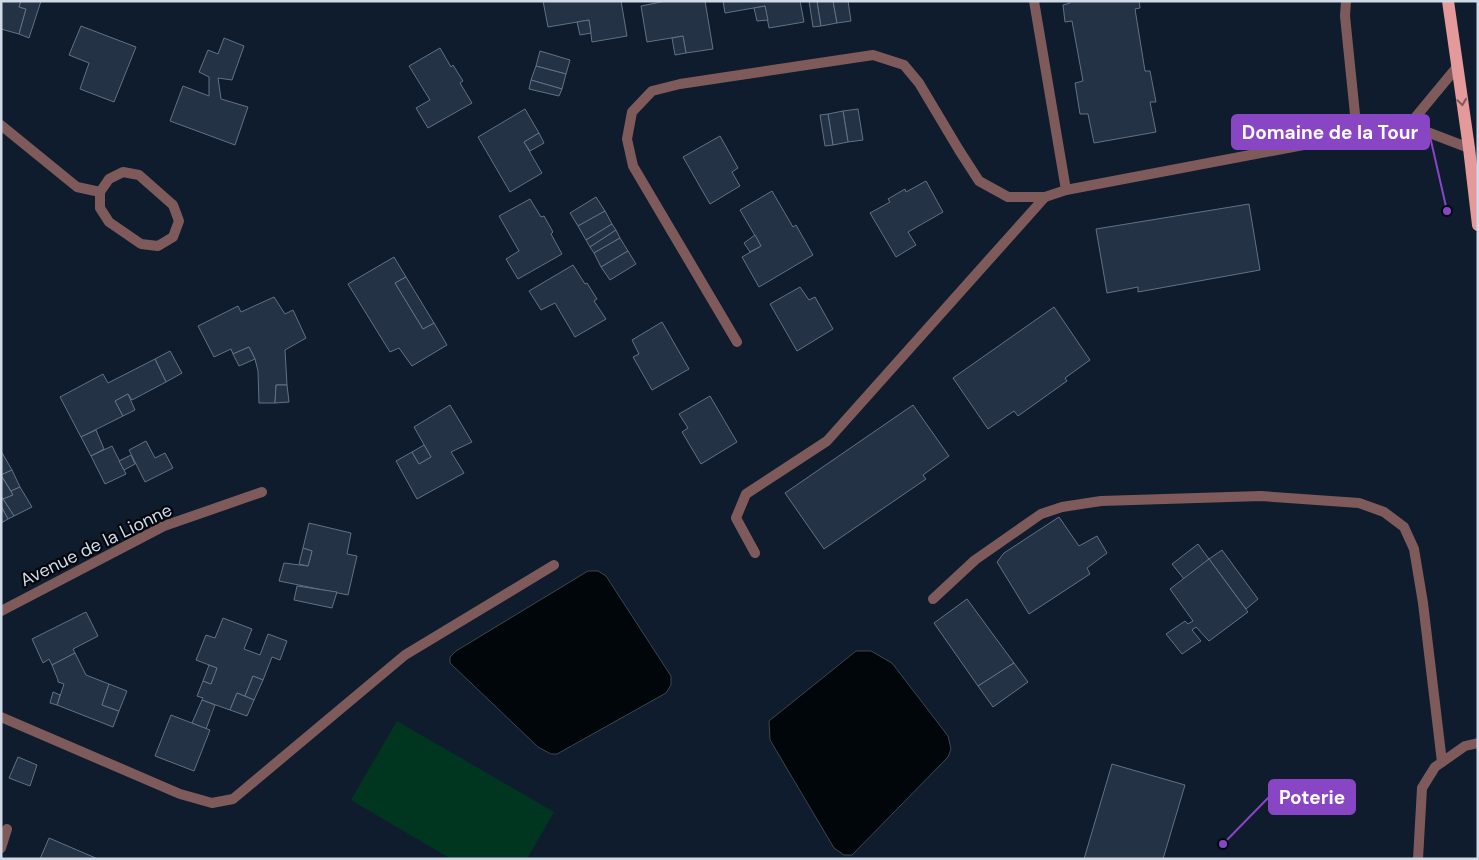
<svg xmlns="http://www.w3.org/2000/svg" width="1479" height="860" viewBox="0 0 1479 860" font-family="'DM Sans',sans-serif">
	<rect width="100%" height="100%" fill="#0f1c2d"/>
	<path fill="#003620" d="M397,721L554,812L527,859H451L351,800Z"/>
	<g fill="#000609" stroke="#3f464c">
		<path d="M588,571H598L606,576L671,676V685L666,693L557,754H551L538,747L450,663V657L456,651Z"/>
		<path d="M856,651H871L892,663L948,736L951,749L948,757L852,855H844L834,848L770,740L769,721Z"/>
	</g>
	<g fill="#243245" stroke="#617187">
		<path d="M1,1H21L19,7L26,9L19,34L1,29Z"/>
		<path d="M21,1H41L29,38L19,34L26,9L19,7Z"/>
		<path d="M543,1H621L627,36L592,42L589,20L548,27Z"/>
		<path d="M666,1H705L713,49L686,53L683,36L647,42L641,6Z"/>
		<path d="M723,1H800L804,22L769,28L765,6L725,13Z"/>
		<path d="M809,1H817L821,26L813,27Z"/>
		<path d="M817,1H833L837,23L821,26Z"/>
		<path d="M833,1H848L851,21L837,23Z"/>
		<path d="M1070,1H1139L1140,8L1135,9L1145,71H1150L1156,102H1150L1156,132L1094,143L1088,114H1080L1075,83L1083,81L1072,21L1065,22L1063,5L1070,3Z"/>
		<path d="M765,6L768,20L757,21L754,8Z"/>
		<path d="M589,20L591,33L580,35L577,22Z"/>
		<path d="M81,26L136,47L114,102L80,89L89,63L69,55Z"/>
		<path d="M683,36L686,53L675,55L672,38Z"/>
		<path d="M224,38L244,46L232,80L218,78L221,99L248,107L235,145L170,121L183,86L209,96V77L199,72L208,50L218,54Z"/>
		<path d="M440,48L451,67L453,65L463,81L460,83L472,103L428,128L416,108L430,100L409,66Z"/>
		<path d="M540,51L570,60L566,74L536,66Z"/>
		<path d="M536,66L566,74L562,89L531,80Z"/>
		<path d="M531,80L562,89L559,96L529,89Z"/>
		<path d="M525,109L539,133L524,142L542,173L510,192L478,137Z"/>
		<path d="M858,109L863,140L848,142L843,111Z"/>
		<path d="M843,111L848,142L833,145L828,114Z"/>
		<path d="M828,114L833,145L825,146L820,115Z"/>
		<path d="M539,133L544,143L530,151L524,142Z"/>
		<path d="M720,136L738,168L732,172L740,186L710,204L683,157Z"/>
		<path d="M926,181L943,212L908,232L916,245L896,257L870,213L890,202L888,199L905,189L906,192Z"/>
		<path d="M772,191L793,227L796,225L813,255L759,287L742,257L761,246L740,210Z"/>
		<path d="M596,197L605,211L578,226L570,213Z"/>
		<path d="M530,199L541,217L544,216L553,232L551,234L562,254L518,279L506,259L519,251L499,216Z"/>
		<path d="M1249,204L1260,270L1138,292V287L1107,293L1096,229Z"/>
		<path d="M605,211L612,224L586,240L578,226Z"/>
		<path d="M612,224L616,230L590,247L586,240Z"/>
		<path d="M616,230L620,238L594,253L590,247Z"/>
		<path d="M755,235L761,246L750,252L744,243Z"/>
		<path d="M620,238L628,251L601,267L594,253Z"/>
		<path d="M628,251L636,264L610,280L601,267Z"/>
		<path d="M394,257L406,277L395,283L423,329L434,323L447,345L412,366L399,348L390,352L348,284Z"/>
		<path d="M573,265L585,284L587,283L597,299L594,301L606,319L575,337L555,303L541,310L529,291Z"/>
		<path d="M406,277L434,323L423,329L395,283Z"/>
		<path d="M800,287L809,300L815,297L833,329L797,351L770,304Z"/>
		<path d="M274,297L285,314L293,310L306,338L285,350L287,385H276L275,403H259L258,371L255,359L249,347L233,354L231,349L214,357L198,326L238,306L241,312Z"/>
		<path d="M1054,307L1090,360L1065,378L1067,381L1018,416L1014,411L988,429L953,378Z"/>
		<path d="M662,322L689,369L652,390L633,357L639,354L632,340Z"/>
		<path d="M249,347L255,359L239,366L233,354Z"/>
		<path d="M170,351L182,373L166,382L155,359Z"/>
		<path d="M155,359L166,382L132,400L128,394L115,401L123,416L81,437L60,397L103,374L108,383Z"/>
		<path d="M276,385H287L289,402L275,403Z"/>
		<path d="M128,394L135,410L123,416L115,401Z"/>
		<path d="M710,396L737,442L701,464L682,432L688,428L679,414Z"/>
		<path d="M450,405L472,442L451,452L464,473L417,499L396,461L412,452L419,464L431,457L414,427Z"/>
		<path d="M913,405L949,456L923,475L926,479L824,549L785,493Z"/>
		<path d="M96,430L104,449L91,456L81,437Z"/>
		<path d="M146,441L155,458L165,453L173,468L145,482L129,450Z"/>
		<path d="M424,445L431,457L419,464L412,452Z"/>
		<path d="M112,446L126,474L105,484L91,456Z"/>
		<path d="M1,451L12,470L1,475L13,495L3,499L1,496Z"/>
		<path d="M131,455L135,464L124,470L119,461Z"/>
		<path d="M12,470L20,487L11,491L1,475Z"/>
		<path d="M20,487L32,507L14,516L3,499L13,495L11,491Z"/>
		<path d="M3,499L14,516L8,519L1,506V500Z"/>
		<path d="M1,506L8,519L1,523Z"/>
		<path d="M1059,517L1079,546L1097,536L1107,553L1087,568L1090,574L1029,614L997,562L1004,553Z"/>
		<path d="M309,523L351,533L347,554L357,556L348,595L279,581L284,563L308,566L312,551L303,548Z"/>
		<path d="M1198,544L1209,559L1184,579L1172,564Z"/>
		<path d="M303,548L312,551L308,566L299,564Z"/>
		<path d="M1222,550L1258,599L1246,609L1209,559Z"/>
		<path d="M1209,559L1248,612L1209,641L1196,627L1192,630L1201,641L1182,654L1166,634L1185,621L1188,624L1193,621L1170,589Z"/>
		<path d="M297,586L337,592L332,608L294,600Z"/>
		<path d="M967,599L1014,663L978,686L934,623Z"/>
		<path d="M86,612L98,636L73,649L75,653L52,665L49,659L43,663L32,639Z"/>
		<path d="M223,618L252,629L244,649L260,655L268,634L287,641L280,660L272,657L263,680L253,676L245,696L237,693L230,710L202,700L203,698L197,696L203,681L211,684L217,668L196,660L206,635L215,638Z"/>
		<path d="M75,653L86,675L109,684L102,705L119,711L113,727L57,705L64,684L58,682V680L52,665Z"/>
		<path d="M1014,663L1028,682L993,707L978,686Z"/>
		<path d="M209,665L217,668L211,684L203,681Z"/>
		<path d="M253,676L263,680L254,700L245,696Z"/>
		<path d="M109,684L127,691L119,711L102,705Z"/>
		<path d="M53,692L60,695L57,705L50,703Z"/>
		<path d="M237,693L254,700L247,716L230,710Z"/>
		<path d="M202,700L215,705L206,729L192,723Z"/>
		<path d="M171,715L210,730L194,771L155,756Z"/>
		<path d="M18,757L37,765L30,786L9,778Z"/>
		<path d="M1112,764L1185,785L1163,859H1084Z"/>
		<path d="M49,838L98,859H40Z"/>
	</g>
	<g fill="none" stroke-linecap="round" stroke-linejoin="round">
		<g stroke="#7f5a5b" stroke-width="10">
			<path d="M1034,1L1066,190"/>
			<path d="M1346,1L1345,16L1357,134"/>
			<path d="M1,125L77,187L100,192"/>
			<path d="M1409,125L1457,67"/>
			<path d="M123,172L139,175L173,205L179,221L173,237L158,246L141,244L109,222L100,208V192L109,179Z"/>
			<path d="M737,342L633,166L627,139L632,112L652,91L680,84L873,55L904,65L919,83L959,150L979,181L1008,197H1045L1066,190L1409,125L1469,148"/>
			<path d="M755,553L736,518L746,494L827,441L1045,197"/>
			<path d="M933,599L975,560L1041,514L1062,507L1101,501L1261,496L1359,503L1384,512L1404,527L1414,549L1423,603L1442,762"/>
			<path d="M1,717L180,794L212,803L233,799L405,655L554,565"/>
			<path d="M1,848L7,829"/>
		</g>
		<g stroke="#7f5a5b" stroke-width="10">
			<path d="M1,611L164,526L262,492"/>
			<path d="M1418,859L1422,788L1435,767L1465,746L1478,743"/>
		</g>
		<path stroke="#e4999b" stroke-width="12" d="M1448,1L1469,148L1478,225"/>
	</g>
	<defs><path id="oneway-chevron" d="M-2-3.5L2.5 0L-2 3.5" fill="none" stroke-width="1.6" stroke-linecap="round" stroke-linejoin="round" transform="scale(1.25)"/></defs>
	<use stroke="#7f575b" href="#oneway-chevron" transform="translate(1462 102) rotate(82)"/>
	<g text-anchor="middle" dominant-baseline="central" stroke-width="4.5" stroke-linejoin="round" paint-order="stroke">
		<g font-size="18" fill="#d1dae7" stroke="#03060d">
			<text transform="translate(96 545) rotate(-26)">Avenue de la Lionne</text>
		</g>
	</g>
	<path fill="none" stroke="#8846c5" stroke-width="2" d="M1447 211L1429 132M1223 844L1269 797"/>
	<g fill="#8846c5" stroke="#03060d" stroke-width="2">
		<circle cx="1447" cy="211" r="5"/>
		<circle cx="1223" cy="844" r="5"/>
	</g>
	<g fill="#8846c5" stroke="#8846c5" stroke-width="2">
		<rect x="1232" y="115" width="197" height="34" rx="5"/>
		<rect x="1269" y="780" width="86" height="34" rx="5"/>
	</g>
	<g font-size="19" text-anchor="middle" font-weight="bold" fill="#fff">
		<text x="1330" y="139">Domaine de la Tour</text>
		<text x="1312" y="804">Poterie</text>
	</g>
	<rect width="1479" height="860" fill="none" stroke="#d1dae7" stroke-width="5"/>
</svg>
